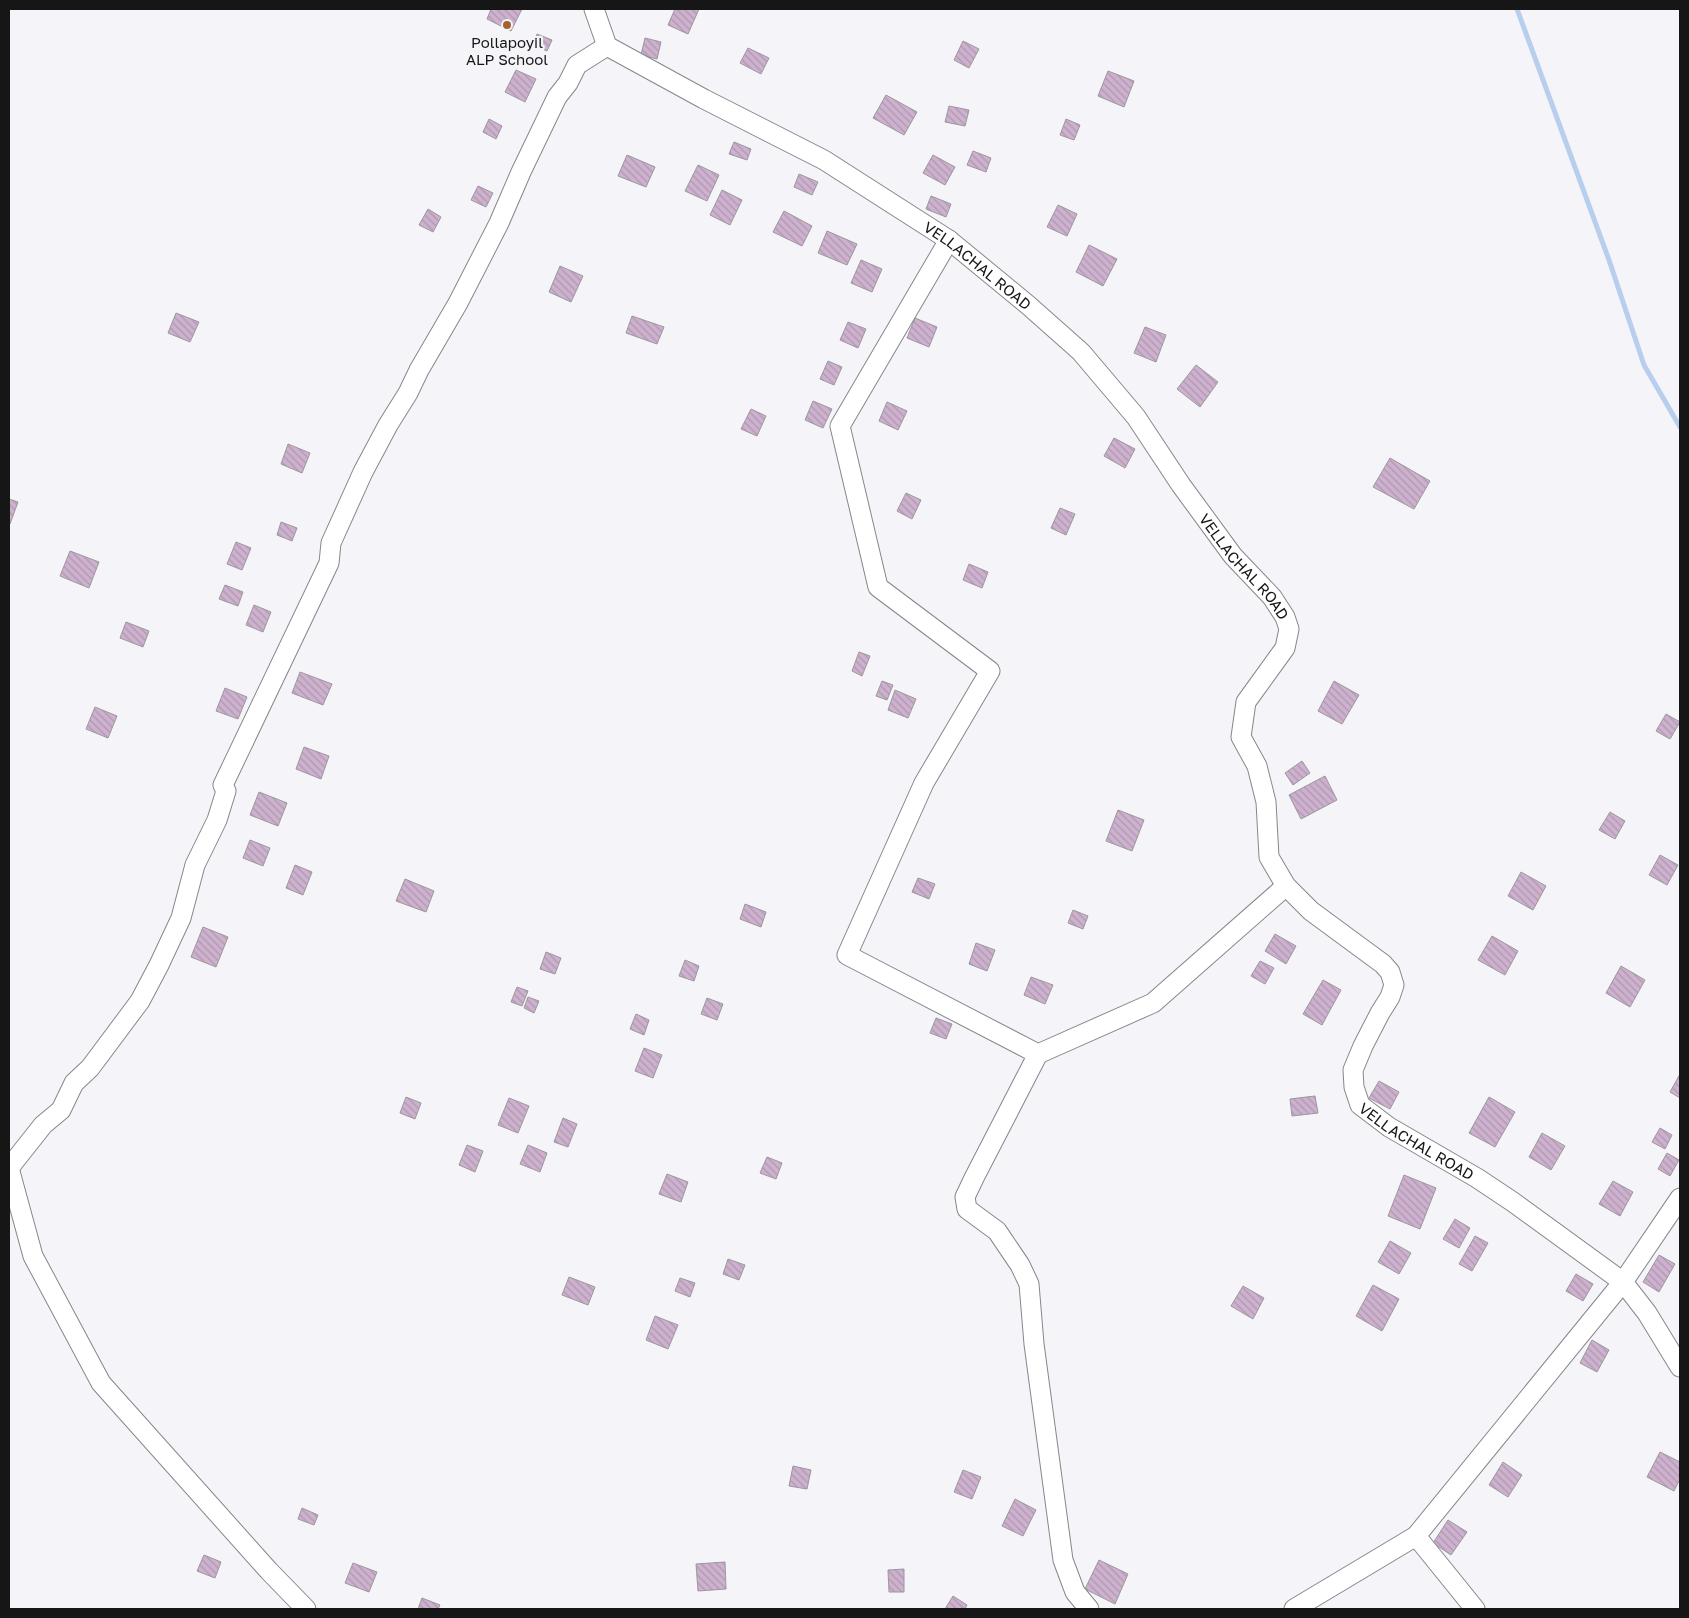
<svg xmlns="http://www.w3.org/2000/svg" width="1689" height="1618" viewBox="0 0 1689 1618" font-family="'Golos Text',sans-serif">
	<defs>
		<pattern id="building-back-hatch" width="6" height="6" patternUnits="userSpaceOnUse" patternTransform="scale(1.25)"><rect width="6" height="6" fill="#cdb1ce"/><path d="M-1 5l2 2M0 0l6 6M5-1l2 2" fill="none" stroke="#af98b0"/></pattern>
	</defs>
	<rect width="100%" height="100%" fill="#f5f4f8"/>
	<g fill="none" stroke-linecap="round" stroke-linejoin="round">
		<path stroke="#b7ceed" stroke-width="5" d="M1517,9L1609,260L1644,365L1680,427"/>
	</g>
	<g fill="url(#building-back-hatch)" stroke="#9b989b">
		<path d="M491,9H522L511,31L487,19Z"/>
		<path d="M675,9H699L688,34L668,25Z"/>
		<path d="M537,34L552,40L547,51L533,45Z"/>
		<path d="M645,38L661,42L657,59L641,55Z"/>
		<path d="M963,41L979,49L969,68L954,60Z"/>
		<path d="M748,48L769,58L761,74L740,63Z"/>
		<path d="M516,70L536,79L525,102L505,92Z"/>
		<path d="M1108,71L1134,81L1124,107L1098,96Z"/>
		<path d="M886,95L917,112L904,135L873,118Z"/>
		<path d="M949,106L969,110L965,126L945,122Z"/>
		<path d="M489,119L502,126L496,139L483,132Z"/>
		<path d="M1066,119L1080,125L1074,140L1060,135Z"/>
		<path d="M734,142L751,149L747,160L729,154Z"/>
		<path d="M973,151L991,158L986,172L967,165Z"/>
		<path d="M627,155L655,167L646,187L618,176Z"/>
		<path d="M933,155L955,167L945,185L923,173Z"/>
		<path d="M698,165L719,175L707,201L685,191Z"/>
		<path d="M799,174L818,182L812,195L794,187Z"/>
		<path d="M478,186L493,193L486,207L471,200Z"/>
		<path d="M722,190L742,200L730,225L710,215Z"/>
		<path d="M931,196L951,204L946,217L926,209Z"/>
		<path d="M1058,205L1077,214L1067,236L1047,227Z"/>
		<path d="M428,209L441,217L433,232L419,225Z"/>
		<path d="M784,211L812,226L802,246L773,232Z"/>
		<path d="M827,231L857,244L847,265L818,253Z"/>
		<path d="M1089,245L1117,259L1103,286L1076,272Z"/>
		<path d="M861,260L882,269L872,292L851,283Z"/>
		<path d="M560,266L583,276L571,302L549,292Z"/>
		<path d="M176,313L199,322L190,342L168,333Z"/>
		<path d="M632,316L664,327L657,344L626,333Z"/>
		<path d="M915,318L937,327L929,347L907,338Z"/>
		<path d="M848,322L866,329L858,348L840,340Z"/>
		<path d="M1145,327L1166,335L1156,362L1134,353Z"/>
		<path d="M828,361L842,367L834,385L820,379Z"/>
		<path d="M1196,365L1218,382L1200,407L1177,389Z"/>
		<path d="M813,401L832,409L823,428L805,420Z"/>
		<path d="M887,402L907,411L898,430L879,421Z"/>
		<path d="M751,409L766,416L757,436L741,429Z"/>
		<path d="M1114,438L1135,449L1125,468L1104,456Z"/>
		<path d="M288,444L310,453L302,473L281,464Z"/>
		<path d="M1390,458L1430,481L1414,509L1373,487Z"/>
		<path d="M906,493L921,500L912,519L897,511Z"/>
		<path d="M9,499L18,502L10,524L9,523Z"/>
		<path d="M1060,508L1075,514L1066,535L1051,528Z"/>
		<path d="M281,522L297,528L292,541L277,535Z"/>
		<path d="M236,542L251,548L242,570L227,564Z"/>
		<path d="M70,551L99,562L89,588L60,576Z"/>
		<path d="M969,564L988,572L982,588L963,580Z"/>
		<path d="M225,585L243,592L238,606L219,599Z"/>
		<path d="M254,605L271,612L263,632L246,625Z"/>
		<path d="M126,622L149,631L143,647L120,638Z"/>
		<path d="M859,652L870,656L862,676L852,671Z"/>
		<path d="M300,672L332,684L323,705L292,693Z"/>
		<path d="M882,681L893,685L887,700L876,696Z"/>
		<path d="M1334,681L1359,695L1342,724L1318,711Z"/>
		<path d="M225,688L247,697L238,719L216,711Z"/>
		<path d="M895,690L916,699L908,718L888,710Z"/>
		<path d="M95,707L117,716L108,738L86,729Z"/>
		<path d="M1666,714L1680,722L1670,739L1656,731Z"/>
		<path d="M304,747L329,756L321,779L296,769Z"/>
		<path d="M1302,761L1310,773L1293,785L1285,773Z"/>
		<path d="M1325,776L1337,800L1301,819L1289,795Z"/>
		<path d="M259,792L287,803L278,826L250,815Z"/>
		<path d="M1118,810L1144,820L1132,851L1106,841Z"/>
		<path d="M1610,812L1625,821L1615,839L1599,830Z"/>
		<path d="M250,840L270,848L263,866L243,858Z"/>
		<path d="M1660,855L1678,865L1667,885L1649,875Z"/>
		<path d="M295,865L312,872L303,895L286,888Z"/>
		<path d="M1521,872L1546,886L1533,910L1508,896Z"/>
		<path d="M918,878L935,884L929,899L912,892Z"/>
		<path d="M405,879L434,891L426,912L396,901Z"/>
		<path d="M745,904L766,912L761,927L740,919Z"/>
		<path d="M1073,910L1088,916L1083,929L1068,923Z"/>
		<path d="M203,927L228,937L216,967L191,957Z"/>
		<path d="M1275,934L1296,946L1286,964L1265,951Z"/>
		<path d="M1492,936L1518,951L1505,975L1478,960Z"/>
		<path d="M976,943L995,950L987,971L969,964Z"/>
		<path d="M546,952L561,958L555,974L540,969Z"/>
		<path d="M685,960L699,966L694,981L679,976Z"/>
		<path d="M1260,961L1274,968L1265,984L1251,976Z"/>
		<path d="M1621,966L1645,980L1630,1007L1606,993Z"/>
		<path d="M1031,977L1053,985L1045,1004L1024,995Z"/>
		<path d="M1323,980L1341,990L1322,1025L1303,1014Z"/>
		<path d="M517,987L528,991L522,1006L511,1002Z"/>
		<path d="M528,997L539,1001L534,1013L524,1008Z"/>
		<path d="M707,998L723,1004L717,1020L701,1014Z"/>
		<path d="M636,1014L649,1020L644,1035L630,1029Z"/>
		<path d="M936,1018L952,1024L946,1039L930,1033Z"/>
		<path d="M644,1048L662,1055L653,1078L635,1071Z"/>
		<path d="M1680,1074V1098L1670,1092Z"/>
		<path d="M1379,1081L1399,1092L1390,1109L1369,1098Z"/>
		<path d="M1315,1096L1318,1113L1292,1116L1290,1099Z"/>
		<path d="M406,1097L421,1103L415,1119L400,1113Z"/>
		<path d="M1489,1097L1515,1112L1495,1147L1469,1133Z"/>
		<path d="M509,1098L529,1106L518,1133L498,1125Z"/>
		<path d="M563,1118L577,1124L568,1147L554,1142Z"/>
		<path d="M1660,1128L1672,1135L1665,1149L1652,1142Z"/>
		<path d="M1542,1133L1565,1146L1551,1170L1529,1157Z"/>
		<path d="M467,1145L483,1151L475,1172L459,1165Z"/>
		<path d="M528,1145L547,1153L540,1172L520,1164Z"/>
		<path d="M1667,1153L1679,1160L1670,1176L1658,1169Z"/>
		<path d="M767,1157L782,1163L776,1179L760,1173Z"/>
		<path d="M667,1174L688,1182L681,1202L659,1194Z"/>
		<path d="M1404,1175L1436,1188L1420,1229L1388,1216Z"/>
		<path d="M1613,1181L1633,1192L1620,1216L1599,1204Z"/>
		<path d="M1455,1219L1470,1228L1459,1248L1443,1239Z"/>
		<path d="M1475,1236L1488,1243L1472,1271L1459,1264Z"/>
		<path d="M1390,1241L1411,1253L1399,1274L1378,1262Z"/>
		<path d="M1659,1255L1675,1264L1659,1292L1643,1282Z"/>
		<path d="M728,1259L745,1265L739,1280L723,1274Z"/>
		<path d="M1576,1274L1593,1284L1583,1301L1566,1291Z"/>
		<path d="M569,1277L595,1287L588,1305L562,1295Z"/>
		<path d="M680,1278L695,1283L690,1297L675,1291Z"/>
		<path d="M1373,1285L1399,1299L1382,1331L1356,1316Z"/>
		<path d="M1243,1286L1264,1298L1253,1319L1231,1306Z"/>
		<path d="M655,1316L678,1325L668,1349L646,1340Z"/>
		<path d="M1592,1340L1609,1350L1597,1372L1580,1363Z"/>
		<path d="M1660,1452L1680,1462V1479L1674,1491L1647,1477Z"/>
		<path d="M1503,1462L1522,1475L1508,1497L1489,1485Z"/>
		<path d="M793,1466L811,1470L807,1489L789,1486Z"/>
		<path d="M963,1470L981,1477L972,1499L954,1492Z"/>
		<path d="M1015,1499L1036,1510L1023,1536L1002,1526Z"/>
		<path d="M302,1508L318,1515L314,1525L298,1519Z"/>
		<path d="M1448,1520L1467,1532L1451,1555L1433,1543Z"/>
		<path d="M204,1555L221,1562L215,1578L197,1571Z"/>
		<path d="M1099,1560L1128,1574L1115,1604L1085,1589Z"/>
		<path d="M725,1562L726,1589L698,1591L696,1564Z"/>
		<path d="M353,1563L377,1572L369,1592L345,1583Z"/>
		<path d="M904,1569V1592H889L888,1570Z"/>
		<path d="M953,1596L967,1605L965,1609H945Z"/>
		<path d="M422,1598L440,1605L438,1609H418Z"/>
	</g>
	<g fill="none" stroke-linecap="round" stroke-linejoin="round">
		<defs>
			<g id="street">
				<path id="s1" d="M594,9L607,46L704,99L824,160L949,240L1028,305L1081,352L1136,417L1181,485L1233,556L1272,597L1285,617L1289,629L1285,648L1246,702L1241,737L1257,766L1266,802L1269,857L1286,886L1311,911L1383,964L1390,972L1394,985L1390,997L1380,1013L1363,1046L1353,1070L1354,1087L1360,1105L1389,1127L1477,1178L1513,1202L1623,1282L1647,1313L1680,1367"/>
				<path d="M949,240L840,426L878,587L990,671L924,783L847,955L1038,1054L1153,1003L1286,886"/>
				<path d="M1038,1054L974,1178L965,1197L967,1209L997,1231L1020,1265L1029,1284L1034,1344L1063,1560L1075,1592L1089,1609"/>
				<path d="M9,1168L43,1125L61,1110L74,1083L90,1068L140,1001L159,965L181,918L195,865L217,820L226,791L223,785L329,563L331,543L363,472L388,425L408,393L419,370L458,303L499,223L521,172L557,97L568,83L577,65L607,46"/>
				<path d="M9,1168L33,1256L101,1383L269,1571L306,1609"/>
				<path d="M1416,1536L1475,1609"/>
				<path d="M1294,1609L1416,1536L1623,1282L1680,1198"/>
			</g>
		</defs>
		<use href="#street" stroke="#87868a" stroke-width="21"/>
		<use href="#street" stroke="#fff" stroke-width="19"/>
	</g>
	<circle fill="#a56230" stroke="#f5f4f8" stroke-width="2" cx="507" cy="25" r="5"/>
	<g text-anchor="middle" dominant-baseline="central" stroke-width="4.5" stroke-linejoin="round" paint-order="stroke">
		<g font-size="15" fill="#161617" stroke="#f5f4f8">
			<text x="507" y="42">Pollapoyil<tspan x="507" dy="17">ALP School</tspan></text>
		</g>
		<g font-size="15" fill="#161617" stroke="#f5f4f8">
			<text stroke="none"><textPath href="#s1" startOffset="471">VELLACHAL ROAD</textPath></text>
			<text stroke="none"><textPath href="#s1" startOffset="876">VELLACHAL ROAD</textPath></text>
			<text stroke="none"><textPath href="#s1" startOffset="1581">VELLACHAL ROAD</textPath></text>
		</g>
	</g>
	<rect width="1689" height="1618" fill="none" stroke="#161617" stroke-width="20"/>
</svg>
